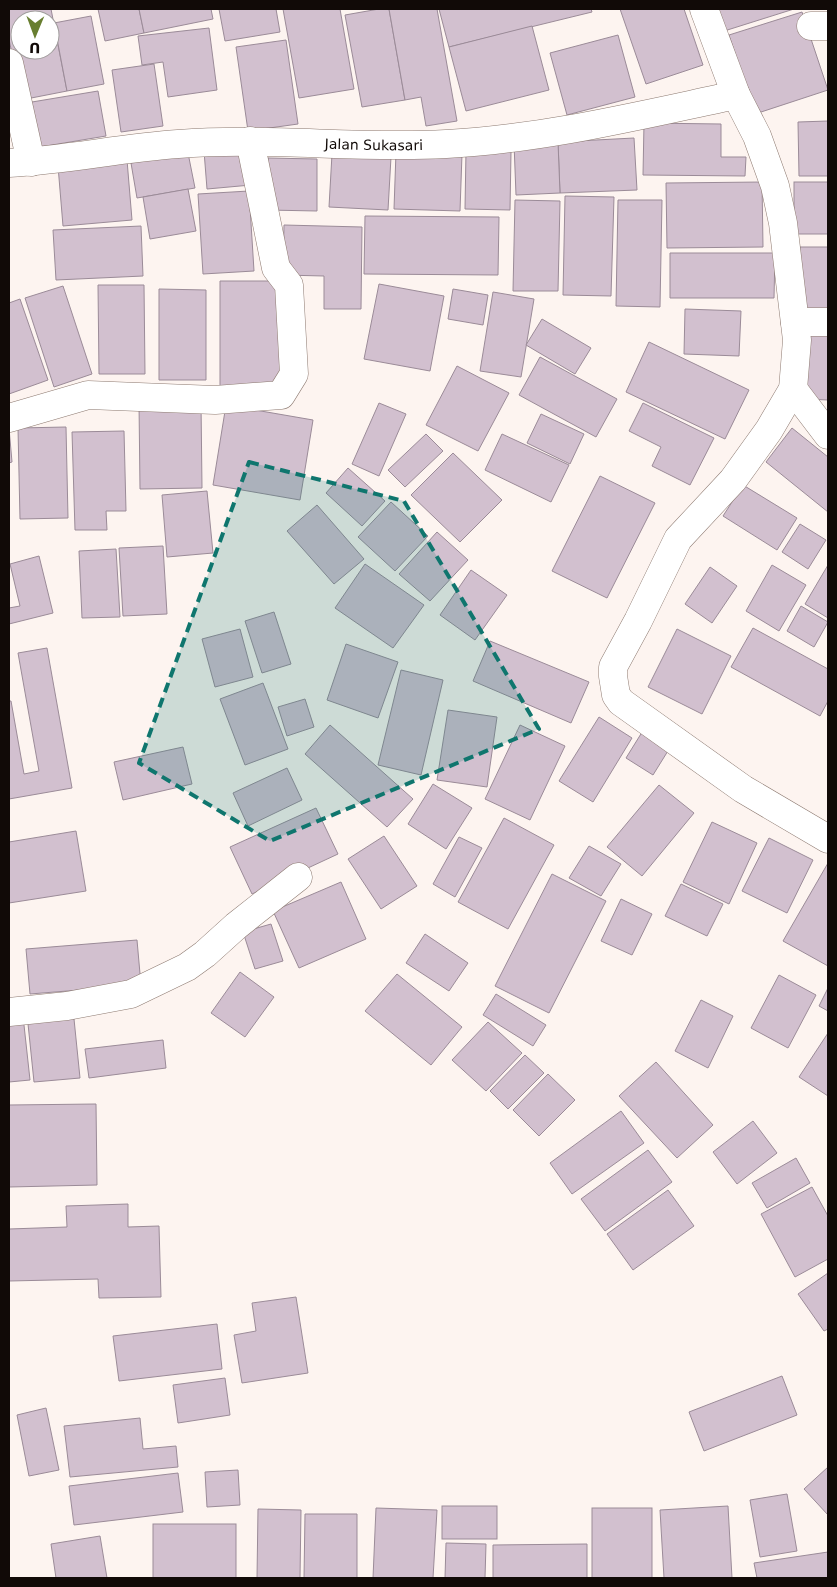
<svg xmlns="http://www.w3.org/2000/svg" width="837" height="1587" viewBox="0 0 837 1587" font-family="'DejaVu Sans',sans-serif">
	<rect width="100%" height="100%" fill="#fdf4f0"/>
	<g fill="#d2c0cf" stroke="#9b8b98" fill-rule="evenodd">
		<path d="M9,9H51L67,91L21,100L9,39ZM20,20H50V50H20Z"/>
		<path d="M98,9H139L144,33L105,41Z"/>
		<path d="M139,9H211L213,19L144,33Z"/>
		<path d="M219,9H276L280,32L225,41Z"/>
		<path d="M283,9H340L354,89L299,98Z"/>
		<path d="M379,9H389L405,100L362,107L345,15Z"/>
		<path d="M389,9H437L457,121L426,126L421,97L405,100Z"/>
		<path d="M439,9H591L592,12L449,47Z"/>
		<path d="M620,9H684L703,65L646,84Z"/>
		<path d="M714,9H794L721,32Z"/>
		<path d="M802,12L828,90L755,114L729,35Z"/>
		<path d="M91,16L104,84L67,91L54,23Z"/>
		<path d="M532,26L549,90L466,111L449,47Z"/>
		<path d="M209,28L217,90L168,97L163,62L142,65L138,36Z"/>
		<path d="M618,35L635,97L567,115L550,53Z"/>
		<path d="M286,40L298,124L248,131L236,47Z"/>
		<path d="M154,64L163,126L121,132L112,70Z"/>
		<path d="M98,91L106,136L34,148L26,103Z"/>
		<path d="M828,121V176H799L798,122Z"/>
		<path d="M644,123L721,124V157H746L745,176L643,175Z"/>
		<path d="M634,138L637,190L560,193L558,142Z"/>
		<path d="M558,142L560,193L516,195L514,143Z"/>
		<path d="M249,148L251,185L207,189L204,151Z"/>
		<path d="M466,151L511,152L510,210L465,209Z"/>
		<path d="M396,152L462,154L460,211L394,209Z"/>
		<path d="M188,153L195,188L137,198L131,163Z"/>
		<path d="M332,154L391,157L388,210L329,207Z"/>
		<path d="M268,158L317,159V211L267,210Z"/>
		<path d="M127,160L132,220L63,226L58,166Z"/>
		<path d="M762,182L763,247L667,248L666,183Z"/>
		<rect x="794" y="182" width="34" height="52"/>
		<path d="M188,189L196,231L150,239L143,197Z"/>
		<path d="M249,191L254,271L203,274L198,194Z"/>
		<path d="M565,196L614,197L611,296L563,295Z"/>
		<path d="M515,200L560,201L558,291H513Z"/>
		<path d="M618,200H662L660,307L616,306Z"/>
		<path d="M365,216L499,217L498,275L364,274Z"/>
		<path d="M284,225L362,227L361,309H324V276L283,275Z"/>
		<path d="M141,226L143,276L56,280L53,230Z"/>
		<path d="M800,247H828V310H801Z"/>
		<path d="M670,253H775L774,298H670Z"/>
		<path d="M220,281H282L283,386H220Z"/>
		<path d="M379,284L444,296L430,371L364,359Z"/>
		<path d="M98,285H144L145,374H99Z"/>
		<path d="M63,286L92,374L54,387L25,298Z"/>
		<path d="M159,289L206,290V380H159Z"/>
		<path d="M453,289L488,295L483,325L448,319Z"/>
		<path d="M493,292L534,299L521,377L480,371Z"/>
		<path d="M20,299L48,380L9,394V303Z"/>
		<path d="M685,309L741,311L739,356L684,354Z"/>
		<path d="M542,319L591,348L575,374L526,345Z"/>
		<path d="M808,328L828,329V400L805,399Z"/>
		<path d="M649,342L749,390L725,439L626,392Z"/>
		<path d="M540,357L617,399L596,437L519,395Z"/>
		<path d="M457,366L509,393L478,451L426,425Z"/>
		<path d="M139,403H201L202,488L140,489Z"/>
		<path d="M379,403L406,414L379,476L352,464Z"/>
		<path d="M643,403L714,438L690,485L652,466L661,447L629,431Z"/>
		<path d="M226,405L313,420L300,500L213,485Z"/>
		<path d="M541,414L584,434L570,464L527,443Z"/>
		<path d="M66,427L68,518L20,519L18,428Z"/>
		<path d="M9,428L12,462L9,463Z"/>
		<path d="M792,428L828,457V512L766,462Z"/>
		<path d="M124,431L126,511H106L107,530H75L72,432Z"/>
		<path d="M426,434L443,451L405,487L388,470Z"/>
		<path d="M502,434L569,465L551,502L485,470Z"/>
		<path d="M453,453L502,500L460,542L411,495Z"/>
		<path d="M348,468L385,501L362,526L326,493Z"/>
		<path d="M600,476L655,503L607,598L552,571Z"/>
		<path d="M743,485L797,518L777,550L723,516Z"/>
		<path d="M207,491L213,553L167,557L162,495Z"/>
		<path d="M391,502L428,536L395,571L358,537Z"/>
		<path d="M317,505L364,559L334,584L287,531Z"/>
		<path d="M800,524L826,540L808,569L782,552Z"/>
		<path d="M437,532L468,560L430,601L399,574Z"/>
		<path d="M163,546L167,614L123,616L119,548Z"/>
		<path d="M116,549L120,617L82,618L79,551Z"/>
		<path d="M39,556L53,613L9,624V608L20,606L10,564Z"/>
		<path d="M365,564L424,605L393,648L335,608Z"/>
		<path d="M772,565L806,585L779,631L746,611Z"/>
		<path d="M828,565V618L805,604Z"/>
		<path d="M710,567L737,586L712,623L685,604Z"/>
		<path d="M471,570L507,595L475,640L440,615Z"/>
		<path d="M801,606L828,622L814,647L787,631Z"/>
		<path d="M274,612L291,664L262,673L245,621Z"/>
		<path d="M753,628L828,669V701L820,716L731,667Z"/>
		<path d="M240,629L253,677L215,687L202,639Z"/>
		<path d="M677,629L731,656L702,714L648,687Z"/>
		<path d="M490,641L589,682L571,723L473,681Z"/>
		<path d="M346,644L398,662L378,718L327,700Z"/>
		<path d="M47,648L72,788L9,799V701H11L24,774L39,771L18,653Z"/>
		<path d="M401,670L443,680L421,775L378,765Z"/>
		<path d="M263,683L288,749L245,765L220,699Z"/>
		<path d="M305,699L314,727L287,736L278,707Z"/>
		<path d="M448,710L497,717L487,787L437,780Z"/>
		<path d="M599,717L632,738L593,802L559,781Z"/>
		<path d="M330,725L413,799L387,827L305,754Z"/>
		<path d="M520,725L565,746L530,820L485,799Z"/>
		<path d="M644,729L671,746L653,775L626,758Z"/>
		<path d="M183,747L192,784L123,800L114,762Z"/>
		<path d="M287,768L302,800L248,826L233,793Z"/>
		<path d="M433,784L472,808L446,849L408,824Z"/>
		<path d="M659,785L694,813L642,876L607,847Z"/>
		<path d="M316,808L338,854L252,894L230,847Z"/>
		<path d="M504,818L554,845L508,929L458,902Z"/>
		<path d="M712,822L757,843L729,904L683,882Z"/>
		<path d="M76,831L86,891L9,903V842Z"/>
		<path d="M384,836L417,886L381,909L348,859Z"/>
		<path d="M459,837L482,848L455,897L433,884Z"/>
		<path d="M769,838L813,860L787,913L742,891Z"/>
		<path d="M589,846L621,864L601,896L569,878Z"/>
		<path d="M828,863V966L783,941Z"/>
		<path d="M552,874L606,901L549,1013L495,986Z"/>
		<path d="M341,882L366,939L299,968L273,911Z"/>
		<path d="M681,884L723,904L707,936L665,916Z"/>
		<path d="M621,899L652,914L632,955L601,941Z"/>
		<path d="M271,924L283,961L255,969L243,932Z"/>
		<path d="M425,934L468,963L449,991L406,963Z"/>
		<path d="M137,940L141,985L30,994L26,949Z"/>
		<path d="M240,972L274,997L245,1037L211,1013Z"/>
		<path d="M397,974L462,1027L431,1065L365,1011Z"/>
		<path d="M779,975L816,995L788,1048L751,1028Z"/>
		<path d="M828,988V1011L819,1006Z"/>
		<path d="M496,994L546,1025L533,1046L483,1015Z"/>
		<path d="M701,1000L733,1016L708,1068L675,1051Z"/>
		<path d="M73,1009L80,1078L34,1082L27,1014Z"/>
		<path d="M23,1016L30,1080L9,1082V1017Z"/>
		<path d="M488,1022L522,1053L486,1091L452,1060Z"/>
		<path d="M828,1033V1096L799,1077Z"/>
		<path d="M163,1040L166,1068L89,1078L85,1049Z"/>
		<path d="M525,1055L544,1073L508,1109L490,1091Z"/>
		<path d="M656,1062L713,1125L677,1158L619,1096Z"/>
		<path d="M548,1074L575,1100L539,1136L513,1110Z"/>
		<path d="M96,1104L97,1185L9,1187V1105Z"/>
		<path d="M621,1111L644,1143L572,1194L550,1163Z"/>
		<path d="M753,1121L777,1153L737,1184L713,1152Z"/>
		<path d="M648,1150L672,1182L605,1231L581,1199Z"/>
		<path d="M796,1158L810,1183L767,1208L752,1183Z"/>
		<path d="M812,1187L828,1216V1259L795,1277L761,1214Z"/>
		<path d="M668,1190L694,1226L633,1270L607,1234Z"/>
		<path d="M128,1204V1227L159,1226L161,1297L99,1298L98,1279L9,1281V1229L67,1227L66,1206Z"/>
		<path d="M828,1273V1329L824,1331L798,1294Z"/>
		<path d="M296,1297L308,1373L242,1383L234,1335L256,1331L252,1303Z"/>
		<path d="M217,1324L222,1369L119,1381L113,1336Z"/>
		<path d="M782,1376L797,1415L704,1451L689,1412Z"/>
		<path d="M225,1378L230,1415L178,1423L173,1385Z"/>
		<path d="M46,1408L59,1470L29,1476L17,1415Z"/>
		<path d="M140,1418L143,1449L176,1446L178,1467L70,1477L64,1426Z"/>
		<path d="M828,1467V1515L804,1489Z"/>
		<path d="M238,1470L240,1505L207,1507L205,1472Z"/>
		<path d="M178,1473L183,1512L74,1525L69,1486Z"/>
		<path d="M787,1494L797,1551L760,1557L750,1500Z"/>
		<rect x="442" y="1506" width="55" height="33"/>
		<path d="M728,1506L732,1578H664L660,1510Z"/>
		<path d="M376,1508L437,1510L433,1578H373Z"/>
		<rect x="592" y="1508" width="60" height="70"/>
		<path d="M258,1509L301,1510L300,1578H257Z"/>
		<path d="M305,1514H357V1578H304Z"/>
		<rect x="153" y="1524" width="83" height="54"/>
		<path d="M100,1536L107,1578H56L51,1544Z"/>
		<path d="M446,1543L486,1544L485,1578H445Z"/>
		<path d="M587,1544V1578H493V1545Z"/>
		<path d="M828,1552V1578H757L754,1563Z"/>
	</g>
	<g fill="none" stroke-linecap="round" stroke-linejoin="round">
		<defs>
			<g id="street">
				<path d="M704,9L736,95L757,136L775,186L783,223L797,340L793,389L769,430L733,480L678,539L638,621L613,667V676L616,695L621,702L743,789L828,839"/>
				<path d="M811,26H828"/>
				<path d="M9,63L31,162"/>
				<path id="s1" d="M9,163C65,160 121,148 178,144C267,137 357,149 446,144C544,139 641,115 736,95"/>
				<path d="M795,322H828"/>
				<path d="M793,389L828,435"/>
				<path d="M9,418L88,395L215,400L281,395L294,374L289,285L276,268L250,141"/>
				<path d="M9,1012L67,1006L131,994L187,967L205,954L236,926L298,877"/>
			</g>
		</defs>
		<use href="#street" stroke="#8d7a71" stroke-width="29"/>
		<use href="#street" stroke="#fff" stroke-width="28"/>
	</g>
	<path fill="#0f766e" fill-opacity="0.2" stroke="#0f766e" stroke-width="4" stroke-dasharray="10 6" stroke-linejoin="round" d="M249,462L404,501L539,729L270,841L139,763Z"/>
	<g text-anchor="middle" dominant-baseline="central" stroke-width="5" stroke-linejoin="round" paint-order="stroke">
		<g font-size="14" fill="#110a07" stroke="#fff">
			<text stroke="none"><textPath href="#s1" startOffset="366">Jalan Sukasari</textPath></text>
		</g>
	</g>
	<rect width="837" height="1587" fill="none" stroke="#110a07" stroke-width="20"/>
	<g transform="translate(35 35) rotate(181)"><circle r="24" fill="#ffffff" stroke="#a09d9c"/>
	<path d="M0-4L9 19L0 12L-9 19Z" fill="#687e30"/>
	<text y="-8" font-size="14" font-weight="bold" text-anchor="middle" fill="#110a07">U</text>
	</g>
</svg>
